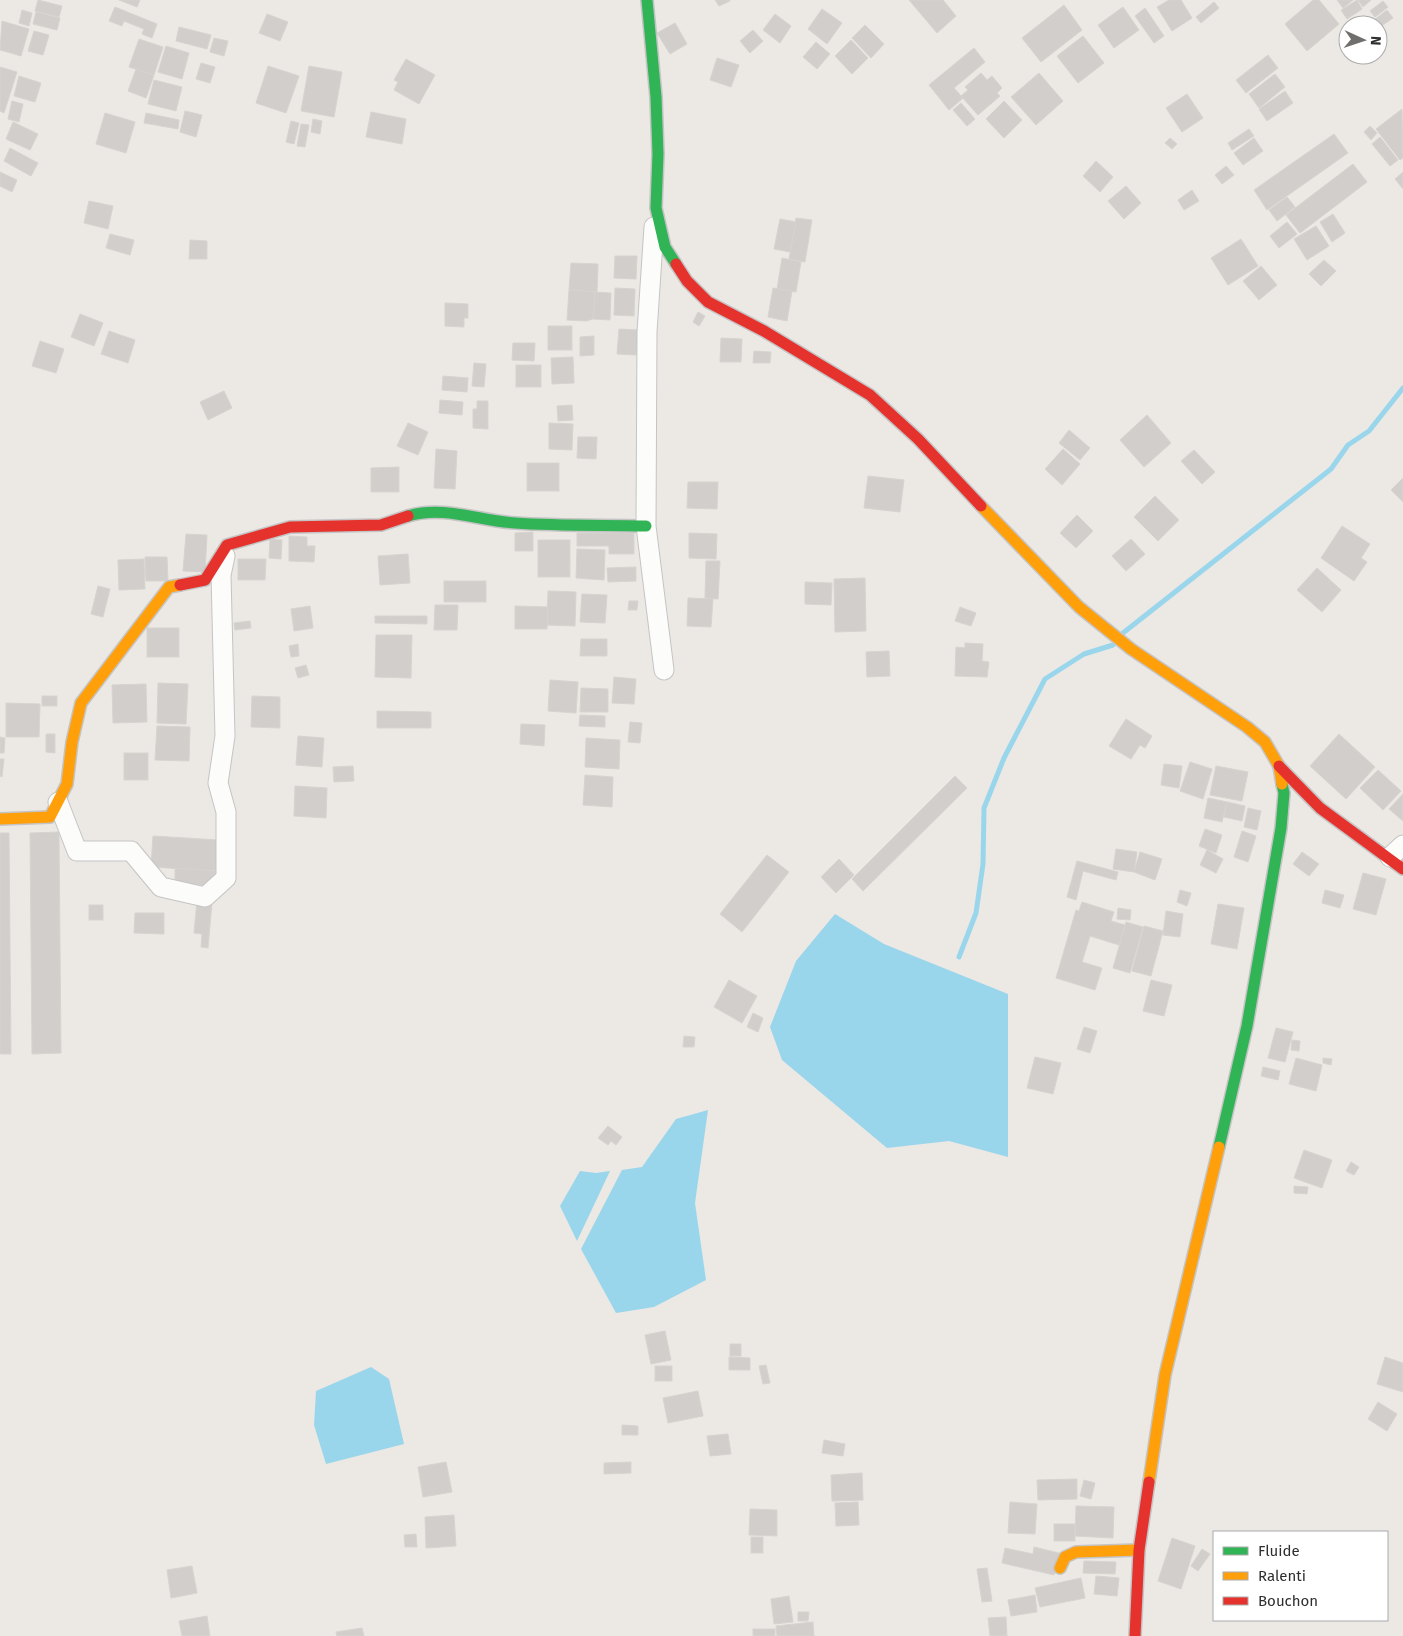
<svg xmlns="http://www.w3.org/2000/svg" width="1403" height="1636" viewBox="0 0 1403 1636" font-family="'Fira Sans',sans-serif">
	<rect width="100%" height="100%" fill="#ece8e4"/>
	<g fill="#99d6ec">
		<path d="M835,914L884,944L1008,994V1157L949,1141L887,1148L782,1060L770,1027L796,961Z"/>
		<path d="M708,1110L695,1203L706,1280L654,1307L616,1313L581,1249L622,1170L642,1167L676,1119Z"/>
		<path d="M580,1171L596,1173L610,1171L577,1241L560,1206Z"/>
		<path d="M371,1367L389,1379L404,1444L326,1464L314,1425L316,1391Z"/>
	</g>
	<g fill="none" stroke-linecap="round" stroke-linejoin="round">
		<g stroke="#99d6ec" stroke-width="5">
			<path d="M1123,633L1331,469L1348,445L1369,431L1403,388"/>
			<path d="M959,957L976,913L983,864L984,808L1004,758L1045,679L1084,654L1113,645"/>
		</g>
	</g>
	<g fill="#d1cecb" stroke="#d7d4d0">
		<path d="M38,0L62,6L59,17L35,11Z"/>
		<path d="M119,0H140L137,7Z"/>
		<path d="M715,0H730V1L719,6Z"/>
		<path d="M909,0H943L956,16L937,33Z"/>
		<path d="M1169,0H1181L1192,18L1172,31L1157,7Z"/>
		<path d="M1313,0H1319L1339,24L1307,51L1285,24Z"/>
		<path d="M1337,0H1353L1343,8Z"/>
		<path d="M1357,0L1362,9L1347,19L1341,10Z"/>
		<path d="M1358,0H1371L1363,7Z"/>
		<path d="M1383,1L1388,7L1375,17L1370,11Z"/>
		<path d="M1214,2L1219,8L1201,23L1196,17Z"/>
		<path d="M1064,5L1082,30L1041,62L1022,38Z"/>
		<path d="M115,7L157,24L152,38L142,34L144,29L124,21L122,26L109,21Z"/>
		<path d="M1123,7L1139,30L1114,48L1098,25Z"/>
		<path d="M1145,8L1164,36L1154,43L1135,16Z"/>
		<path d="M822,9L842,23L827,44L808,29Z"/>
		<path d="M22,10L32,13L29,26L19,23Z"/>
		<path d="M1387,10L1393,18L1380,27L1374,20Z"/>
		<path d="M36,12L60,18L57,30L33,24Z"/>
		<path d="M267,14L288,22L280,41L259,33Z"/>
		<path d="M775,14L791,26L780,43L763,30Z"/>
		<path d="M2,21L29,29L21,56L0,50Z"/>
		<path d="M675,23L687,44L670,54L657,33Z"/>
		<path d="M865,25L884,44L871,58L852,38Z"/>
		<path d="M179,27L211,35L207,49L176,41Z"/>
		<path d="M753,30L763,41L750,53L740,41Z"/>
		<path d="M34,31L49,35L43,55L28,51Z"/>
		<path d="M1083,36L1104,63L1078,83L1057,56Z"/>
		<path d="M214,38L228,41L224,56L210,52Z"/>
		<path d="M139,39L163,47L154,75L129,67Z"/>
		<path d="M851,40L868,58L852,74L835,56Z"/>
		<path d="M816,42L830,54L817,69L803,57Z"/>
		<path d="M166,46L189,53L182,79L158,72Z"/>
		<path d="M974,48L985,62L954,88L963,98L949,110L929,85Z"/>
		<path d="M1268,55L1278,68L1246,93L1236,80Z"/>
		<path d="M717,58L739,65L731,87L710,80Z"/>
		<path d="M406,59L435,75L419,104L394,90L398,82L394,80Z"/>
		<path d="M201,63L215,67L210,83L196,79Z"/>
		<path d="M268,66L299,76L286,113L256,103Z"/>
		<path d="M309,66L342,72L334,117L301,111Z"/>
		<path d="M0,67L17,72L4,113L0,111Z"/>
		<path d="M136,69L154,75L146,98L128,91Z"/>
		<path d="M981,73L987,80L992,76L1002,88L997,93L1000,96L978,115L961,96L968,90L965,87Z"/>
		<path d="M1039,73L1063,101L1036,125L1011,97Z"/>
		<path d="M1275,74L1285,87L1259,108L1249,94Z"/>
		<path d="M19,76L41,83L35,102L14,96Z"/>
		<path d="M154,80L182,87L176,111L148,104Z"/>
		<path d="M1285,91L1293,103L1267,121L1259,109Z"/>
		<path d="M1187,94L1203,118L1182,132L1166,108Z"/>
		<path d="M12,101L23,104L19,122L8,119Z"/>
		<path d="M1004,101L1022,120L1004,138L986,119Z"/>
		<path d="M961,103L975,119L967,126L953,110Z"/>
		<path d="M1402,109L1403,158L1400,160L1376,129Z"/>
		<path d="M185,111L202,115L196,137L180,132Z"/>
		<path d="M371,112L406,119L402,144L366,137Z"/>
		<path d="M105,113L135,122L126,153L96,144Z"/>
		<path d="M146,113L179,120L178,129L144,123Z"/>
		<path d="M313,119L322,121L320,134L311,132Z"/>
		<path d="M291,121L299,123L294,144L286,142Z"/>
		<path d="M13,122L38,134L30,150L6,139Z"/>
		<path d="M301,124L309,125L305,147L297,146Z"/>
		<path d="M1370,126L1377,133L1371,140L1364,132Z"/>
		<path d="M1249,129L1254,136L1232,150L1228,143Z"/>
		<path d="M1334,134L1348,153L1267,210L1254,190Z"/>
		<path d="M1380,137L1398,160L1390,166L1372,144Z"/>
		<path d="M1170,138L1177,144L1172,149L1165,143Z"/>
		<path d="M1254,138L1263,151L1243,165L1234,153Z"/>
		<path d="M10,148L38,163L31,176L4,161Z"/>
		<path d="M1096,161L1113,177L1100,192L1083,176Z"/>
		<path d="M1353,164L1367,182L1300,233L1286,215Z"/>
		<path d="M1226,166L1234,175L1222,184L1215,175Z"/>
		<path d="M0,172L17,180L12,192L0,186Z"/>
		<path d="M1403,172V189L1395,179Z"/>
		<path d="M1126,186L1141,203L1124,219L1108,201Z"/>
		<path d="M1192,190L1199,201L1184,210L1178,200Z"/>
		<path d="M1287,197L1295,207L1277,221L1269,210Z"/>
		<path d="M89,201L113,206L108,229L84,223Z"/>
		<path d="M1333,214L1345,233L1332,242L1320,222Z"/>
		<path d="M796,218L812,220L805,262L789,259Z"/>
		<path d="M780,219L796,222L790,252L774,249Z"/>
		<path d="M1287,222L1297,234L1279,248L1270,236Z"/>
		<path d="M1316,226L1329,246L1307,260L1294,239Z"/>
		<path d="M110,234L134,240L130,255L106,248Z"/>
		<path d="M1241,239L1258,266L1228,285L1211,258Z"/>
		<path d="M190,240L207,241V259H189Z"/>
		<path d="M615,256H637L636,279L614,278Z"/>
		<path d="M782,258L801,262L796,292L777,289Z"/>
		<path d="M1324,260L1336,271L1321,286L1309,274Z"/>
		<path d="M571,263L598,264L597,292L569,290Z"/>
		<path d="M1261,266L1277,285L1259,300L1243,281Z"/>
		<path d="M615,288L635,289L634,316L614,315Z"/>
		<path d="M773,288L792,291L787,321L768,317Z"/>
		<path d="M569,290L595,292L593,319L586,321L567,320Z"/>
		<path d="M595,292L611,293L610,320L593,319Z"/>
		<path d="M445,303L468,304V318H464V327L445,326Z"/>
		<path d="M698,312L705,316L699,326L693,322Z"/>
		<path d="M80,314L103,323L94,346L71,337Z"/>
		<rect x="548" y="326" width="24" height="24"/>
		<path d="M619,329L638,330L636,355L617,354Z"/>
		<path d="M109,331L135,340L128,363L101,354Z"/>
		<path d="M594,336V355L580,356V337Z"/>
		<path d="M721,338L742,339L741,362H720Z"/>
		<path d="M40,341L64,349L56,373L32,366Z"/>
		<path d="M513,343H535L534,361L512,360Z"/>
		<path d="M754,351L771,352L770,363H753Z"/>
		<path d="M573,357L574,383L552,384L551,358Z"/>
		<path d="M474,363L486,364L484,387L472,386Z"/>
		<rect x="516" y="365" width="25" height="22"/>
		<path d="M443,376L468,378L467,392L442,390Z"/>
		<path d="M224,391L232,408L208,420L200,402Z"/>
		<path d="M440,400L463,402L462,415L439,413Z"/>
		<path d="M477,401H488V429L473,428V409H477Z"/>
		<path d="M572,405L573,420L558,421L557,406Z"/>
		<path d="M1147,415L1171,443L1144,467L1120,440Z"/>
		<path d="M408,423L428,432L418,455L397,446Z"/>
		<path d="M549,423L573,424L572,450L549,449Z"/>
		<path d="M1069,430L1090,448L1080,460L1059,443Z"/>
		<path d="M578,437H597L596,459L577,458Z"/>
		<path d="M436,449L457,451L455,489L434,488Z"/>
		<path d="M1063,449L1080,464L1062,485L1045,469Z"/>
		<path d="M1194,450L1215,472L1202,484L1181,461Z"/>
		<rect x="527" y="463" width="32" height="28"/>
		<path d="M399,467V492H371V468Z"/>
		<path d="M868,476L904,480L900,512L864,508Z"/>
		<path d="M1403,478V502L1391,490Z"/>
		<path d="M688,482H718L717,509L687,508Z"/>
		<path d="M1155,496L1179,520L1158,541L1134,517Z"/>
		<path d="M1077,515L1093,531L1076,548L1060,533Z"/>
		<path d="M1342,526L1370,544L1361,558L1367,562L1354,581L1321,558Z"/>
		<path d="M533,532V551H515V533Z"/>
		<path d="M577,533H634V554H609V546H577Z"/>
		<path d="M689,533L717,534L716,559L689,558Z"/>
		<path d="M186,534L207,535L205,572L183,571Z"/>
		<path d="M289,536L307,537V546H315L314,562L289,561Z"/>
		<path d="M270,539L282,540L281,559L269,558Z"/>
		<path d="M1131,539L1145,554L1126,571L1112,556Z"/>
		<rect x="538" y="540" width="32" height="37"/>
		<path d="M577,549L605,550L604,580L576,578Z"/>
		<path d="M408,554L410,583L380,585L378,556Z"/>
		<path d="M145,557H167L168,581H146Z"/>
		<path d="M144,559L145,589L119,590L118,560Z"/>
		<path d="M238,559H266L265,580H238Z"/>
		<path d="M706,561H720L718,599L705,598Z"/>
		<path d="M636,567V581L608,582L607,568Z"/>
		<path d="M1317,568L1341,590L1322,612L1297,590Z"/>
		<path d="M865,578L866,631L835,632L834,579Z"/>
		<rect x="444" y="581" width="42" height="21"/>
		<path d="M805,582L832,583L831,605L805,604Z"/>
		<path d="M98,586L110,589L103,617L91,614Z"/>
		<path d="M548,591L576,592L575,626L547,625Z"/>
		<path d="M582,594L607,595L605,623L580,622Z"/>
		<path d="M688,598L713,599L711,627L687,626Z"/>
		<path d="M629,601H638L637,610H628Z"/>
		<path d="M435,605H458L457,630H434Z"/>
		<path d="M310,606L313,628L294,631L291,609Z"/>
		<path d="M515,606L548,607L547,629H515Z"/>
		<path d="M960,607L976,613L971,626L955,621Z"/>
		<path d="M375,616H427V624L375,623Z"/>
		<path d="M250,621L251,628L235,630L234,623Z"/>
		<rect x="147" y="628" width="32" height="29"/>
		<path d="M376,635H412L411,678L375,677Z"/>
		<path d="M581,639H607V656H580Z"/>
		<path d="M965,643L983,644L982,661L989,662L987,677L955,676L956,647L965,648Z"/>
		<path d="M298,644L299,656L291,657L289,646Z"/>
		<path d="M889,651L890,676L867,677L866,652Z"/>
		<path d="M306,665L309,675L298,678L295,668Z"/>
		<path d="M614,677L636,679L634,704L612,703Z"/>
		<path d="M550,680L578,682L576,713L548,711Z"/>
		<path d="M158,683L188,684L186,724L157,723Z"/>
		<path d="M146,684L147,722L113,723L112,685Z"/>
		<path d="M581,688L608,689V712H580Z"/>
		<rect x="42" y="696" width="15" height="10"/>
		<path d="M252,696L280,697V728L251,727Z"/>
		<path d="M6,703L40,704L39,737H6Z"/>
		<path d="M377,711L431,712V728H377Z"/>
		<path d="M580,715L605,716V727L579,726Z"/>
		<path d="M1126,719L1152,736L1145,748L1140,745L1131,759L1109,746Z"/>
		<path d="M630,722L642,723L640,743L628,742Z"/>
		<path d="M521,724L545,725L544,746L520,744Z"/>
		<path d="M157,726L190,727L189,761L155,760Z"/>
		<path d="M46,734H55V753L46,752Z"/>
		<path d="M1339,734L1375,767L1346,799L1310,766Z"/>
		<path d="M298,736L324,738L322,767L296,765Z"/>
		<path d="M0,737L5,738L4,753H0Z"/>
		<path d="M586,738L620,740L619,769L585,767Z"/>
		<rect x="124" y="753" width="24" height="27"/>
		<path d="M0,759H4L2,777L0,776Z"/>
		<path d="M1190,762L1212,769L1203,799L1180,791Z"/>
		<path d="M1164,764L1182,766L1179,788L1161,785Z"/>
		<path d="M353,766L354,781L334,782L333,767Z"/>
		<path d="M1216,766L1248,772L1242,801L1210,795Z"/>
		<path d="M1378,770L1401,791L1383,810L1360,788Z"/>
		<path d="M585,775L613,777L612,807L583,805Z"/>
		<path d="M955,776L967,788L863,891L852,879Z"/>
		<path d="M295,786L327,788L326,818L294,816Z"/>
		<path d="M1403,794V821L1389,809Z"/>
		<path d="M1208,798L1227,802L1222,822L1204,818Z"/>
		<path d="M1227,802L1245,806L1242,821L1224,817Z"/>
		<path d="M1248,808L1261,811L1257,830L1244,827Z"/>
		<path d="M1205,829L1222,835L1216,853L1199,846Z"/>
		<path d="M1242,831L1256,836L1248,862L1234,857Z"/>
		<path d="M59,832L61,1053L32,1054L30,833Z"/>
		<path d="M0,833H9L11,1054H0Z"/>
		<path d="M153,836L218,840L216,871L151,867Z"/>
		<path d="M1116,849L1137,852L1134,872L1113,869Z"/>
		<path d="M1207,850L1223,859L1216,873L1200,865Z"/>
		<path d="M1140,852L1162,859L1155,880L1134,872Z"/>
		<path d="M1302,852L1319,864L1309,876L1293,864Z"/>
		<path d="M767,855L789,872L742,932L720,914Z"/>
		<path d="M839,859L854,875L836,893L821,877Z"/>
		<path d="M1077,861L1118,872L1116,880L1083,871L1076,900L1067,897Z"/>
		<path d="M175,868L216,871L215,886L175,883Z"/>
		<path d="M1363,873L1386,879L1376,915L1353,909Z"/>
		<path d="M1180,890L1191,893L1187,906L1177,902Z"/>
		<path d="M1325,890L1344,895L1340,908L1322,903Z"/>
		<path d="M197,901L212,902L208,948L201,947L202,934L194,933Z"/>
		<path d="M1082,902L1114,912L1111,921L1125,925L1119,945L1090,936L1082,962L1102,968L1095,990L1056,978L1076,910L1079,911Z"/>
		<path d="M1218,904L1244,908L1237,949L1211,944Z"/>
		<rect x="89" y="905" width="14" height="15"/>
		<path d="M1118,908L1131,910L1130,920L1117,919Z"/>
		<path d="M1166,911L1183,914L1180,937L1163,935Z"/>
		<path d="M135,913H164V934L134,933Z"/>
		<path d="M1126,922L1143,927L1130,973L1113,968Z"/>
		<path d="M1144,926L1163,931L1151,976L1132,971Z"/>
		<path d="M729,980L757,996L742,1023L714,1007Z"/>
		<path d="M1151,980L1172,985L1164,1016L1143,1011Z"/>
		<path d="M753,1013L763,1018L758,1032L747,1027Z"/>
		<path d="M1084,1027L1097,1031L1090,1053L1077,1049Z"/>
		<path d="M1276,1028L1293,1032L1285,1062L1268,1058Z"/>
		<path d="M684,1036L695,1037L694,1047H683Z"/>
		<path d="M1292,1040L1300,1041L1299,1051L1291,1050Z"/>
		<path d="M1035,1057L1061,1063L1053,1094L1027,1088Z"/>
		<path d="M1296,1058L1322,1065L1316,1091L1289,1084Z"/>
		<path d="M1323,1058L1332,1059L1331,1065L1323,1063Z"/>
		<path d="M1263,1067L1280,1071L1278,1080L1261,1076Z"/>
		<path d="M608,1126L622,1137L616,1145L611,1141L608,1145L598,1138Z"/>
		<path d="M1304,1150L1332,1160L1322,1188L1294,1178Z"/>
		<path d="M1351,1162L1359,1167L1354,1175L1346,1171Z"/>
		<path d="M1294,1186L1308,1187L1307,1194L1294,1193Z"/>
		<path d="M665,1331L671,1360L651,1364L645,1335Z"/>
		<rect x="730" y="1344" width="11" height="12"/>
		<path d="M729,1357L750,1358V1370H729Z"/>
		<path d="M1385,1357L1403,1363V1392L1377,1384Z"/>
		<path d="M766,1365L770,1383L763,1384L759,1366Z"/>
		<rect x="655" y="1366" width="17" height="15"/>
		<path d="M698,1391L703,1416L668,1423L663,1398Z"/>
		<path d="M1378,1402L1397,1414L1387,1431L1368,1419Z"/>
		<path d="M622,1425L638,1426V1435H622Z"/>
		<path d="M728,1434L731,1454L710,1456L707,1436Z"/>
		<path d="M824,1440L845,1444L843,1456L822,1453Z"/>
		<path d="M446,1462L452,1492L423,1497L418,1467Z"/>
		<path d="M631,1462V1473L604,1474V1463Z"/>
		<path d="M862,1473L863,1500L832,1501L831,1475Z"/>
		<path d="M1077,1479V1499L1038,1500L1037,1480Z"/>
		<path d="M1084,1480L1095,1483L1091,1499L1080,1496Z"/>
		<path d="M858,1502L859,1525L836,1526L835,1503Z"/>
		<path d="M1010,1502L1037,1504L1035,1534L1008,1533Z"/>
		<path d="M1076,1506L1114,1507L1113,1538L1075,1536Z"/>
		<path d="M750,1509L777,1510V1536L749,1535Z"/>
		<path d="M454,1515L456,1546L426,1548L425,1517Z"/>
		<rect x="1054" y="1524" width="21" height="17"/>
		<path d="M416,1534L417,1547H405L404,1535Z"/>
		<rect x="751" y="1537" width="12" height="16"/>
		<path d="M1172,1538L1195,1546L1181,1589L1158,1581Z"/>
		<path d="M1034,1547L1059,1553L1054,1575L1002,1563L1005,1548L1033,1554Z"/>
		<path d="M1202,1549L1210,1554L1198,1571L1191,1566Z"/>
		<path d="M1084,1561L1116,1562L1115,1574L1083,1573Z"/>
		<path d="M192,1566L197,1593L171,1598L167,1570Z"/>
		<path d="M987,1568L992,1601L982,1602L977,1569Z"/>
		<path d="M1096,1576L1119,1578L1117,1596L1094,1594Z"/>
		<path d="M1081,1578L1085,1598L1040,1607L1035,1588Z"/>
		<path d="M1035,1595L1037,1612L1011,1616L1008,1600Z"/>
		<path d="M789,1596L793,1622L774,1624L771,1599Z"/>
		<path d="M798,1612H809L808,1621H798Z"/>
		<path d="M207,1616L210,1636H182L179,1621Z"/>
		<path d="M1006,1617L1007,1636H990L988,1618Z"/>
		<path d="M813,1622L814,1636H777L776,1626Z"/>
		<path d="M362,1628L364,1636H337L336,1632Z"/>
		<rect x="753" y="1629" width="22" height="7"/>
	</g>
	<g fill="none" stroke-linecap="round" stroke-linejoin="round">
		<defs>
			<g id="street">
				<path d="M654,227L647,332L646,526L664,670"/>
				<path d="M58,802L77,851H131L161,887L205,897L226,878V812L218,783L225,736L221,575L225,556"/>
				<path d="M1390,857L1403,845"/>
			</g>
			<g id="fast">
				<path d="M647,0L656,97L658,154L656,208L665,247L676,264"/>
				<path d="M408,516C443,505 480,521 515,523C558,526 602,525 646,526"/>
				<path d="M1219,1147L1247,1026L1281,828L1284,793L1282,784"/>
			</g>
			<g id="slow">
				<path d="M981,506L1079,607L1131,649L1247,727L1265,742L1279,766L1282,784"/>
				<path d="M0,819L50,817L67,784L72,742L81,703L169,587L180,585"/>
				<path d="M1149,1482L1165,1375L1219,1147"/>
				<path d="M1060,1568L1065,1557L1076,1552L1139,1550"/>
			</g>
			<g id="jam">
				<path d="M676,264L687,281L708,302L764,331L870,395L918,439L981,506"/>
				<path d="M180,585L205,580L227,545L290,527L381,525L408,516"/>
				<path d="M1279,766L1320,808L1403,869"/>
				<path d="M1135,1636L1139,1550L1149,1482"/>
			</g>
		</defs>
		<use href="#street" stroke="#c5c4c5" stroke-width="21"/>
		<use href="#fast" stroke="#c5c4c5" stroke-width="14"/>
		<use href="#slow" stroke="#c5c4c5" stroke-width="14"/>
		<use href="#jam" stroke="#c5c4c5" stroke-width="14"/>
		<use href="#street" stroke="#fcfcfb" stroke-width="19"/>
		<use href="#fast" stroke="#30b455" stroke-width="11"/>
		<use href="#slow" stroke="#ff9f0a" stroke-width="11"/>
		<use href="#jam" stroke="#e5322d" stroke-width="11"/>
	</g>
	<rect x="1213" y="1531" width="175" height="90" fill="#ffffff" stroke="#ababab"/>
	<rect x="1223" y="1547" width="25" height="8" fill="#30b455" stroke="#ababab"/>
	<text x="1258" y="1556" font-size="15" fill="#2e2e2e">Fluide</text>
	<rect x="1223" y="1572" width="25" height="8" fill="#ff9f0a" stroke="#ababab"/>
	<text x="1258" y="1581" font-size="15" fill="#2e2e2e">Ralenti</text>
	<rect x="1223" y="1597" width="25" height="8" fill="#e5322d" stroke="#ababab"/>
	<text x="1258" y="1606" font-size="15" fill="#2e2e2e">Bouchon</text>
	<g transform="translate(1363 40) rotate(93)"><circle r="24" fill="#ffffff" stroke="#ababab"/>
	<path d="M0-4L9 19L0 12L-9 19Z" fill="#706f6e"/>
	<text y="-8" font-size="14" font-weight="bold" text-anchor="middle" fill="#2e2e2e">N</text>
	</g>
</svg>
